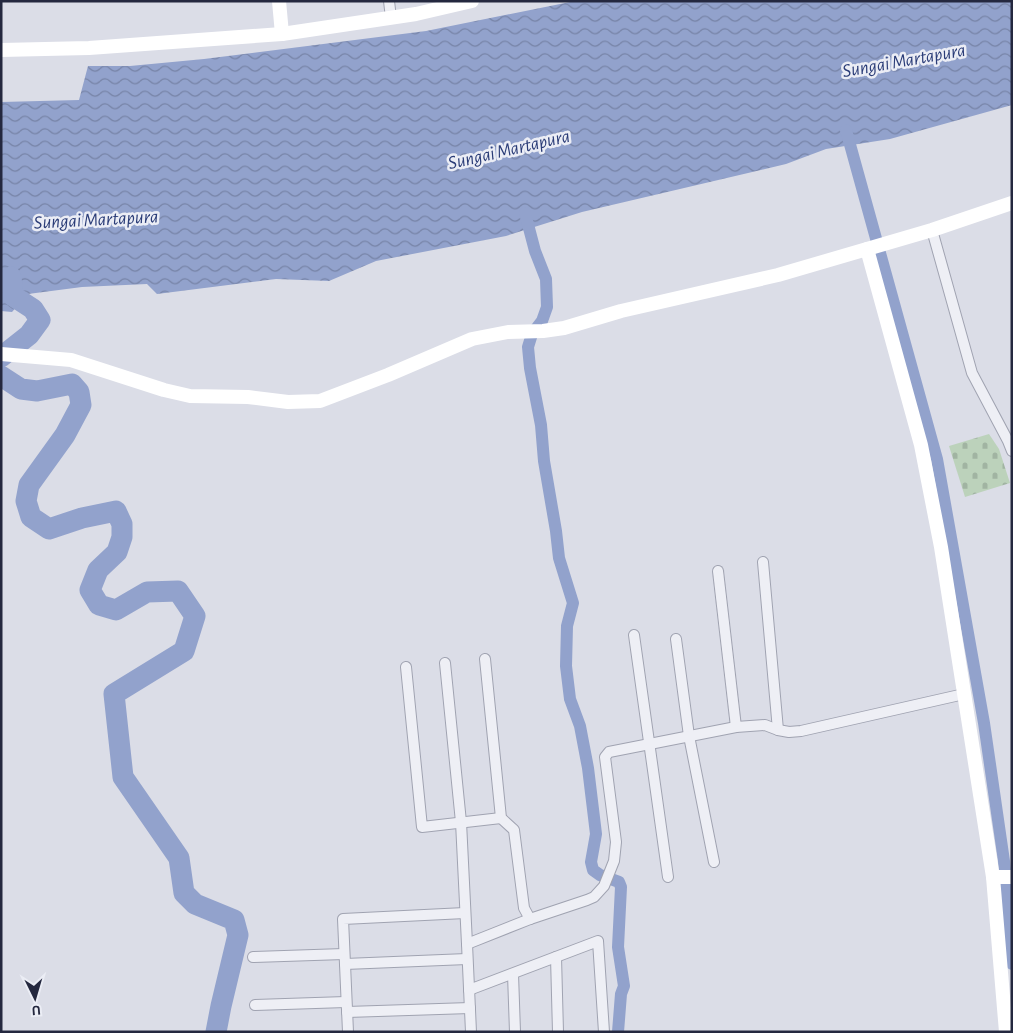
<svg xmlns="http://www.w3.org/2000/svg" width="1013" height="1033" viewBox="0 0 1013 1033" font-family="'Alegreya Sans',sans-serif">
	<defs>
		<pattern id="cemetery-stones" width="16" height="16" patternUnits="userSpaceOnUse" patternTransform="scale(1.25)"><rect width="16" height="16" fill="#bcd2bb"/><path d="M2 7V4a2 2 0 0 1 4 0v3zM10 15v-3a2 2 0 0 1 4 0v3z" fill="#a1b4a2"/></pattern>
		<pattern id="water-waves" width="16" height="10" patternUnits="userSpaceOnUse" patternTransform="scale(1.25)"><rect width="16" height="10" fill="#92a2cc"/><path d="M0 5q4-4 8 0t8 0" fill="none" stroke="#7784a7"/></pattern>
	</defs>
	<rect width="100%" height="100%" fill="#dbdde7"/>
	<path fill="url(#cemetery-stones)" d="M989,434L999,449L1010,483L965,497L949,446Z"/>
	<path fill="url(#water-waves)" d="M575,1H1012V105L890,139L826,149L786,164L582,212L506,236L376,261L329,281L276,279L157,294L147,284L82,287L28,294L12,312L1,311V102L79,100L88,66H130L204,59L426,31Z"/>
	<g fill="none" stroke-linecap="round" stroke-linejoin="round">
		<g stroke="#92a2cc" stroke-width="12">
			<path d="M846,130L937,459L984,723L1004,861L1012,964"/>
			<path d="M525,213L535,251L546,279L547,307L542,321L532,334L528,347L530,368L541,425L544,461L556,531L559,558L573,603L567,626L566,666L570,699L580,726L588,768L596,834L591,862L593,870L600,875L619,882L621,887L618,947L624,986L621,994L618,1032"/>
		</g>
		<g stroke="#92a2cc" stroke-width="21">
			<path d="M1,357L29,335L40,320L33,309L13,296L11,277"/>
			<path d="M1,376L21,389L37,391L72,384L79,392L81,405L65,435L29,485L26,501L31,517L49,529L82,518L116,511L122,524V537L117,552L98,570L90,590L99,605L116,610L147,592L178,591L195,616L184,651L114,694L123,777L179,858L184,893L195,904L234,920L238,935L221,1006L216,1032"/>
		</g>
		<defs>
			<g id="street">
				<path d="M389,1L391,18"/>
				<path d="M932,230L972,373L1008,441L1012,451"/>
				<path d="M763,562L778,730"/>
				<path d="M718,571L736,727"/>
				<path d="M634,635L668,877"/>
				<path d="M676,639L689,736L714,862"/>
				<path d="M485,659L501,818L514,830L524,908L530,919"/>
				<path d="M445,663L461,822L467,944"/>
				<path d="M406,667L422,827L501,818"/>
				<path d="M253,957L344,954"/>
				<path d="M556,957L558,1032"/>
				<path d="M345,964L467,959"/>
				<path d="M513,974L515,1032"/>
				<path d="M469,990L598,941L604,1032"/>
				<path d="M255,1005L346,1002"/>
				<path d="M347,1012L470,1008"/>
				<path d="M348,1032L343,919L465,913"/>
				<path d="M471,1032L467,944L530,919L587,900L594,897L604,886L614,861L616,842L605,757L609,752L736,727L765,725L778,730L789,732L801,731L964,694"/>
			</g>
		</defs>
		<use href="#street" stroke="#a0a3b1" stroke-width="12"/>
		<use href="#street" stroke="#eeeff5" stroke-width="10"/>
		<g stroke="#fff" stroke-width="14">
			<path d="M279,1L282,34"/>
			<path d="M1,50L89,48L282,34L416,14L472,1"/>
			<path d="M867,249L921,445L941,547L993,877L1006,1032"/>
			<path d="M1,354L71,360L164,390L190,396L248,397L288,402L320,401L388,375L472,339L508,332L543,331L564,328L621,311L778,275L932,230L1012,203"/>
			<path d="M993,877H1012"/>
		</g>
	</g>
	<g text-anchor="middle" dominant-baseline="central" stroke-width="5" stroke-linejoin="round" paint-order="stroke">
		<g font-size="19" font-style="italic" fill="#2a3c77" stroke="#ebedf5">
			<text transform="translate(904 61) rotate(-10)">Sungai Martapura</text>
			<text transform="translate(509 150) rotate(-13)">Sungai Martapura</text>
			<text transform="translate(96 220) rotate(-3)">Sungai Martapura</text>
		</g>
	</g>
	<rect width="1013" height="1033" fill="none" stroke="#24283f" stroke-width="5"/>
	<g transform="translate(35 998) rotate(175)" stroke="#ebedf5" stroke-width="4" paint-order="stroke">
	<path d="M0-4L9 19L0 12L-9 19Z" fill="#24283f"/>
	<text y="-8" font-size="14" font-weight="bold" text-anchor="middle" fill="#24283f">U</text>
	</g>
</svg>
